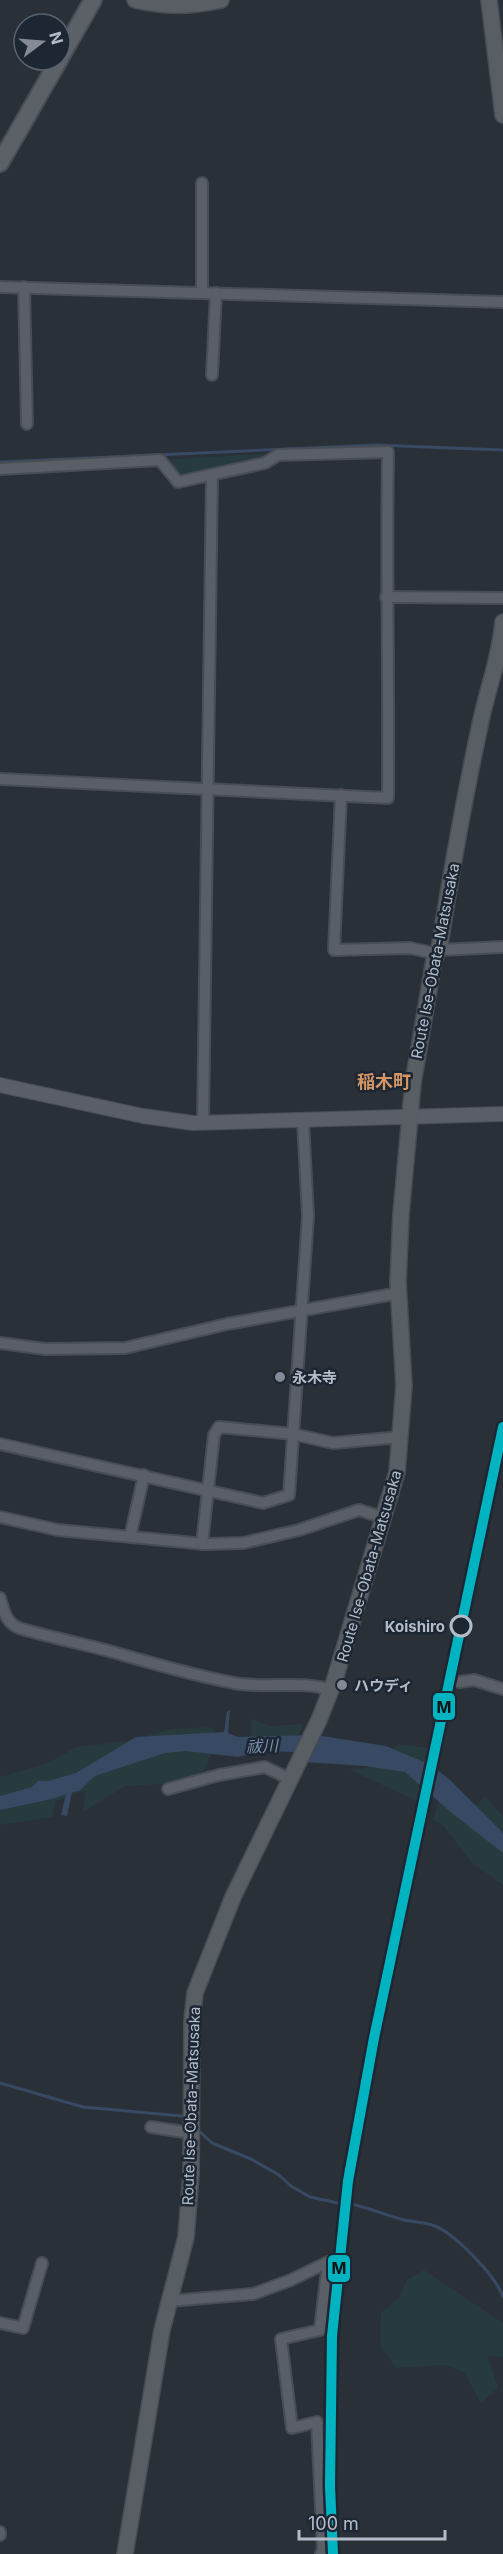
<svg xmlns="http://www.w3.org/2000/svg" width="503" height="2554" viewBox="0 0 503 2554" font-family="Inter,'Noto Sans JP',sans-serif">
	<rect width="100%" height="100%" fill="#2a3038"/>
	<g fill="#273a3e">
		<path d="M273,453L263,460L180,478L165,460Z"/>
		<path d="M251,1719L270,1726L303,1724L297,1738L250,1739Z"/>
		<path d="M211,1727L214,1731L210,1757L203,1772L178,1783L125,1786L83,1812L86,1790L55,1801L53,1817L0,1825V1777L48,1763L76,1747L128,1741L172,1729Z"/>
		<path d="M398,1744L428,1748L417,1801L350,1770L375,1766Z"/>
		<path d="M485,1796L503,1817V1885L471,1862L443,1825L433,1820L439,1799L462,1821Z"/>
		<path d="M424,2270L503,2323V2357L488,2356L498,2388L481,2403L464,2372L444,2365L396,2368L380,2346L381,2313L399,2298L407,2280Z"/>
	</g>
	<path fill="#384963" d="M230,1710L228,1733L238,1737L316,1735L386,1746L429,1764L449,1779L503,1833V1853L453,1814L405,1772L365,1766L304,1762L294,1752L264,1751L238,1757L186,1751L165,1753L95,1776L79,1791L72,1792L67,1816L61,1815L66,1794L52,1799L0,1810V1796L32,1787L38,1781H48L76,1773L136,1737L224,1732L227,1712Z"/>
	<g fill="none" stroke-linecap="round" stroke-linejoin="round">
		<g stroke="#384963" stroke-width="3">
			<path d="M0,462L376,445L502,450"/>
			<path d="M0,2083L83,2107L182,2116"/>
			<path d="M198,2130L212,2143L251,2159L279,2175L291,2186L310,2197L338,2203"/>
			<path d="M355,2205C372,2209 388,2216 404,2220C413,2222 423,2222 432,2225C453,2231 496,2276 503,2297"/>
		</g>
		<defs>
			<g id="minor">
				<path d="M202,183V292"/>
				<path d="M0,287L503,302"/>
				<path d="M24,287L27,424"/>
				<path d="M212,375L216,293"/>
				<path d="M0,469L160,460L178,482L265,463L278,455L388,452C386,568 389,683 388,798L0,779"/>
				<path d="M386,597L503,598"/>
				<path d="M341,795L334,950L410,948L438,954"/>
				<path d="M439,950L503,947"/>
				<path d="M203,1123L212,475"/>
				<path d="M0,1343L45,1349L125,1348L227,1324L399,1293"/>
				<path d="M0,1444L263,1503L289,1495L308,1216L303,1121"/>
				<path d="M0,1517L58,1530L205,1544L243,1543L299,1530L359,1510L385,1518"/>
				<path d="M130,1537L144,1475"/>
				<path d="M202,1544L214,1435L219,1427L293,1434L333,1443L401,1437"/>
				<path d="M0,1598C4,1611 6,1623 19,1628C49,1637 79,1643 109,1651C151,1663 191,1675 234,1683C266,1689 300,1680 331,1690"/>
				<path d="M459,1682L474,1680L503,1689"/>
				<path d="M168,1789L219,1775L265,1767L290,1779"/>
				<path d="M151,2127L191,2133"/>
				<path d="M169,2301L253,2294L291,2280L328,2262"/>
				<path d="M0,2323L23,2328L42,2263"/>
				<path d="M0,2535V2532"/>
				<path d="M321,2554L323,2550L317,2422L292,2428L281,2339L320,2330L328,2262"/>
			</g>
			<path id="tertiary" d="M0,1085L143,1116L193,1123L503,1114"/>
			<g id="secondary">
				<path d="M135,0C166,7 190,7 221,0"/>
				<path d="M489,0L503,115"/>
				<path d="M125,2554L162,2330L186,2237L191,2174L192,2021L195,1993L233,1897L319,1720L334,1682L397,1472L404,1386L398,1282L401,1214L413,1083L434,960L439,950C451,874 464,799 480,725C487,690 500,658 503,622"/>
			</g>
			<g id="primary">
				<path d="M60,58L93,0"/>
				<path d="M0,163L59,60"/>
			</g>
		</defs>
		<use href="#minor" stroke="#484c53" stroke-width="14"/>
		<use href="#tertiary" stroke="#484c53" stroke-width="16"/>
		<use href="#secondary" stroke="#484c53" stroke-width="18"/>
		<use href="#primary" stroke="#484c55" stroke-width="20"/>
		<use href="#minor" stroke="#5a5e66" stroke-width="10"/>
		<use href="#tertiary" stroke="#5a5e66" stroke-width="14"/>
		<use href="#secondary" stroke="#595d64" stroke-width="15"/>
		<use href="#primary" stroke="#5c6168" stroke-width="16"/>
		<defs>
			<path id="rail-1" d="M333,2554L330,2486L332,2336L348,2181L374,2038L503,1427"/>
		</defs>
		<use href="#rail-1" stroke="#1d2633" stroke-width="15"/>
		<use href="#rail-1" stroke="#00b3c1" stroke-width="10"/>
	</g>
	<g fill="#848b96" stroke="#1d2633" stroke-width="2">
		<circle cx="280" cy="1377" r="6"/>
		<circle cx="342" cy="1685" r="6"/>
	</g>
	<circle fill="#1d2633" stroke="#b4bcc9" stroke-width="3" cx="461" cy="1626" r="10"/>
	<g text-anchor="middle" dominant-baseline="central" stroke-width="5" stroke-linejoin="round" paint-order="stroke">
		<g font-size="15" fill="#b4bcc9" stroke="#1d2633">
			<text transform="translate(435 961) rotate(-79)">Route Ise-Obata-Matsusaka</text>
			<text transform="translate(369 1566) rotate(-74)">Route Ise-Obata-Matsusaka</text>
			<text transform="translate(191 2106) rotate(-88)">Route Ise-Obata-Matsusaka</text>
		</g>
		<g font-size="15" font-weight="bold" fill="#b4bcc9" stroke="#1d2633" text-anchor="start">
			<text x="292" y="1377">永木寺</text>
			<text x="354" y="1685">ハウディ</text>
		</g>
		<g font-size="15" font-weight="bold" fill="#b4bcc9" stroke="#1d2633" text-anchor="end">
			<text x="445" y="1626">Koishiro</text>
		</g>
		<g font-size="16" font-style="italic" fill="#7c92b1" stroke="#1d2633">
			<text transform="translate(262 1746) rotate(-3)">祓川</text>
		</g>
		<g font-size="18" font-weight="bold" fill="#d59563" stroke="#1d2633">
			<text x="384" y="1081">稲木町</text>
		</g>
	</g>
	<g stroke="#1d2633" stroke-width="2">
		<rect x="432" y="1692" width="24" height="29" rx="6" fill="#00b3c1"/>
		<rect x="327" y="2254" width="24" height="29" rx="6" fill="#00b3c1"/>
	</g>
	<g font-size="16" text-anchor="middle" font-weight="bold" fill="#111">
		<text x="444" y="1713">M</text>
		<text x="339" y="2274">M</text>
	</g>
	<g transform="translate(42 42) rotate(74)"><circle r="28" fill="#1d2633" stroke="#59626f" stroke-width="1.5"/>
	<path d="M0-4.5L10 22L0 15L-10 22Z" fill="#848b96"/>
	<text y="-9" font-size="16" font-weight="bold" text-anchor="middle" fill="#b4bcc9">N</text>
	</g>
	<path d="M299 2530v9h146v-9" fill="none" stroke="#b4bcc9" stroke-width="3"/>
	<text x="308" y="2530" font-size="18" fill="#b4bcc9" stroke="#1d2633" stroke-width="4.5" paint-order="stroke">100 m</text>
</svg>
